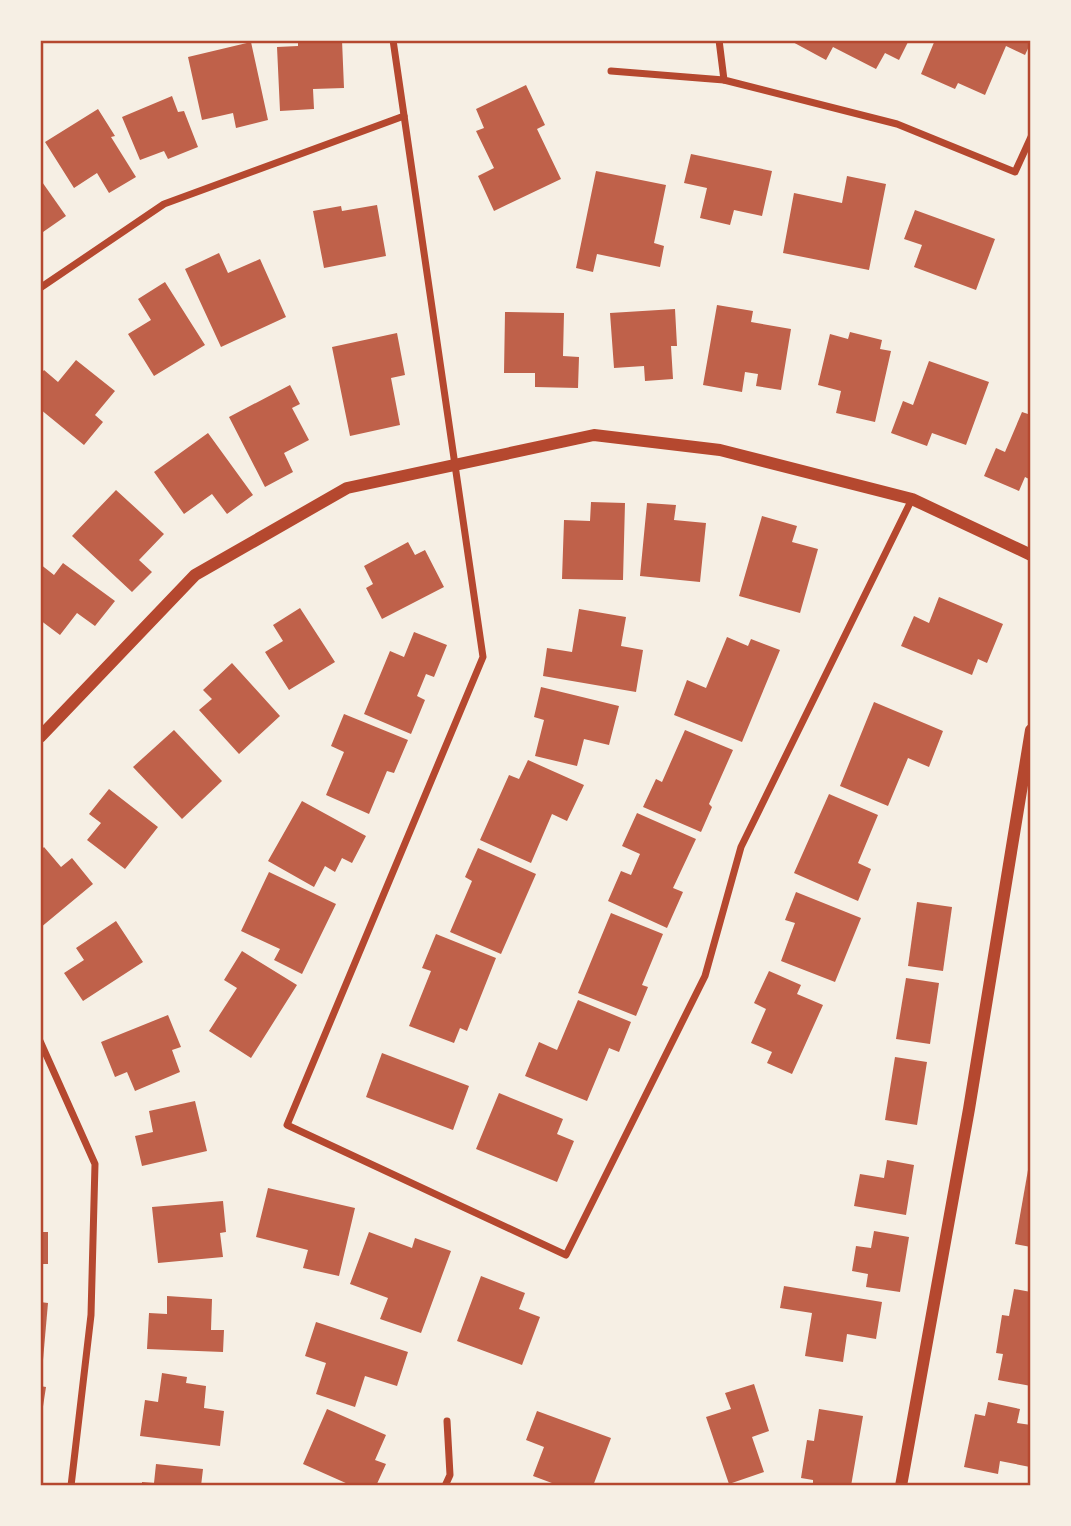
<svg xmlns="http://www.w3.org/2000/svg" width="1071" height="1526" viewBox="0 0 1071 1526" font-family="Ubuntu,sans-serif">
	<rect width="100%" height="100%" fill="#f6efe4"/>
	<g fill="#bf614a">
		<path d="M298,40H342L344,88L313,89L314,109L280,111L277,47L298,46Z"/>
		<path d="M789,40H909L899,60L885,53L876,69L833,47L826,60Z"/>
		<path d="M935,40H1031V42L1025,55L1006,46L985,95L958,83L955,89L921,74Z"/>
		<path d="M251,42L268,120L236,128L233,113L202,120L188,57Z"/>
		<path d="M526,85L545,125L537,129L561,179L494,211L478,176L494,168L476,131L484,128L476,109Z"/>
		<path d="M172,96L178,112L184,111L198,147L168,159L164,151L140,160L122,117Z"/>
		<path d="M98,109L115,136L111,137L136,177L109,193L97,173L74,188L45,142Z"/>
		<path d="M691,154L772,171L762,216L734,210L730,225L700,218L707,188L684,183Z"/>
		<path d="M596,171L666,185L654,243L664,246L660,267L597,254L593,272L576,268Z"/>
		<path d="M847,176L886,184L869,270L783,253L794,193L842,203Z"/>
		<path d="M40,179L66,216L43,232L40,228Z"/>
		<path d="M377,205L386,256L324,268L313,211L341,206L342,211Z"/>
		<path d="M915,210L995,239L976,290L914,267L922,245L904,239Z"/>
		<path d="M219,253L228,273L260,259L286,317L221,347L185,269Z"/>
		<path d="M165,282L205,345L154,376L128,334L151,320L138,299Z"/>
		<path d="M717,305L753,311L751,322L791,329L781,390L756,386L758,374L745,372L742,392L703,385Z"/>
		<path d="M675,309L677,346H671L673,379L645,381L644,366L614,368L610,313Z"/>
		<path d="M505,312L564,313L563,356L579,357L578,388L535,387V373H504Z"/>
		<path d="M850,332L882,340L880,349L891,351L875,422L836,413L841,391L818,385L830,334L848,339Z"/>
		<path d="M397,333L405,375L391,378L400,425L350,436L332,347Z"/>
		<path d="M76,360L115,391L95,415L103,422L84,445L40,409V375L44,370L58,382Z"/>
		<path d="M929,361L989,382L966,445L932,433L927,446L891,433L903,401L913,405Z"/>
		<path d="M290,385L300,404L292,408L309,440L284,453L293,472L265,487L229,417Z"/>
		<path d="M1022,412L1031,415V480L1025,477L1019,491L984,476L996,448L1005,452Z"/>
		<path d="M208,433L253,495L227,514L212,494L184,514L154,472Z"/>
		<path d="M116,490L164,534L139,560L152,572L132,592L72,536Z"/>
		<path d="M591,502L625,503L623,580L562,579L564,520L590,521Z"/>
		<path d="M647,503L676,505L674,520L706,523L700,582L640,576Z"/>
		<path d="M762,516L797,526L792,542L818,549L800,613L739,596Z"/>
		<path d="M408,542L415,555L425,550L444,587L382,619L366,588L373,584L364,566Z"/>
		<path d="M63,563L115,601L95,626L77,613L60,635L40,620V564L54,575Z"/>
		<path d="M939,597L1003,624L987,663L978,659L972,675L901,646L914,616L929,623Z"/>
		<path d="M300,608L335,662L289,690L265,652L283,641L273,625Z"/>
		<path d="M579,609L626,617L621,646L643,650L636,692L543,676L547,648L572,652Z"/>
		<path d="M414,632L447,645L434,677L426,674L417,696L425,700L411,734L364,714L390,651L404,657Z"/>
		<path d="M727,637L748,646L751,639L780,650L742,742L674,715L687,680L706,688Z"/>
		<path d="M232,663L280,716L239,754L199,710L212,699L203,690Z"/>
		<path d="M541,687L619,706L609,745L584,739L577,766L535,756L544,720L534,717Z"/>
		<path d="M874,702L943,731L929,767L908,758L888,806L840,786Z"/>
		<path d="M344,714L408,740L394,773L387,771L369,814L326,795L344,752L331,746Z"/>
		<path d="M174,730L222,781L182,819L133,767Z"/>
		<path d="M685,730L733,750L709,804L712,807L701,832L643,807L656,779L662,782Z"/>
		<path d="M528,760L584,785L567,821L552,814L531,863L480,840L509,775L519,779Z"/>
		<path d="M109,789L158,827L125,869L87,840L101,823L89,814Z"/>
		<path d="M829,794L878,815L858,863L871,869L858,901L794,873Z"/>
		<path d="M302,801L366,836L352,863L342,858L335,872L325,866L314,887L268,861Z"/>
		<path d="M637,813L696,839L673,888L683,892L667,928L608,901L621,871L631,875L640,854L622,846Z"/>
		<path d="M44,847L61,867L72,858L93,884L40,928V851Z"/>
		<path d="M478,848L536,874L501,954L450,932L472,881L465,877Z"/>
		<path d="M269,872L336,904L302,974L274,960L280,949L241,931Z"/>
		<path d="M796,892L861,918L835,982L781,961L795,923L785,920Z"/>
		<path d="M917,902L952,907L943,971L908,966Z"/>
		<path d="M611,913L663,934L642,985L648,987L636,1016L578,993Z"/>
		<path d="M116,921L143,962L83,1001L64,973L84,960L76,948Z"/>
		<path d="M436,934L496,958L467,1031L460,1028L454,1043L409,1026L431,971L422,968Z"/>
		<path d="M242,951L297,985L251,1058L209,1031L237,988L224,980Z"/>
		<path d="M769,971L801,985L797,994L823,1005L792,1074L767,1063L772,1052L751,1043L766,1009L754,1003Z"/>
		<path d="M906,978L939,983L930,1044L896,1039Z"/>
		<path d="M578,1000L631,1022L619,1052L609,1048L587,1101L525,1076L539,1042L557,1050Z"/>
		<path d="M168,1015L181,1047L172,1050L180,1072L135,1091L127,1072L115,1077L101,1042Z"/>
		<path d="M382,1053L469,1086L453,1130L366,1097Z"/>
		<path d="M895,1057L927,1062L917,1125L885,1120Z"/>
		<path d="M499,1093L563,1119L557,1134L574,1141L557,1182L476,1149Z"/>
		<path d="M195,1101L207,1151L142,1166L135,1136L153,1132L149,1111Z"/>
		<path d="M887,1160L914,1165L906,1215L854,1206L860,1174L884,1178Z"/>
		<path d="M1028,1170H1031V1247L1015,1244Z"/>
		<path d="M268,1188L355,1208L339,1276L303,1268L308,1250L256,1237Z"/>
		<path d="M223,1201L226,1232L220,1233L223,1257L158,1263L152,1207Z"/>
		<path d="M874,1231L909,1237L900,1292L866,1287L868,1274L852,1271L856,1246L871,1248Z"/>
		<rect x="40" y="1232" width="8" height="32"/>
		<path d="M369,1232L412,1248L415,1238L451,1251L421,1333L380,1319L388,1298L350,1284Z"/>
		<path d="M481,1276L525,1293L519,1309L540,1317L522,1365L457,1341Z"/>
		<path d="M784,1286L882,1302L876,1339L847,1334L843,1362L805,1356L812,1313L780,1308Z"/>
		<path d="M1014,1289L1031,1292V1386L998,1380L1003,1354L996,1353L1002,1315L1009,1316Z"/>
		<path d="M167,1296L212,1299L211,1330H224L223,1352L147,1349L149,1313L167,1314Z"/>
		<path d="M40,1302L48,1303L43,1360H40Z"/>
		<path d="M316,1322L408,1352L397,1386L365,1376L355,1407L316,1394L326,1363L305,1356Z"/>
		<path d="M162,1373L187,1377L186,1383L206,1386L204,1408L224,1411L220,1446L140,1436L145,1400L158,1402Z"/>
		<path d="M754,1384L769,1431L752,1437L764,1472L729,1484L706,1417L731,1409L725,1393Z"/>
		<path d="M40,1386L46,1387L42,1413H40Z"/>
		<path d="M988,1402L1020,1409L1017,1423L1031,1425L1030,1467L1000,1461L998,1474L964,1467L975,1414L985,1416Z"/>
		<path d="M327,1409L386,1435L375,1460L386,1464L376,1486H347L348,1484L303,1464Z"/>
		<path d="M819,1409L863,1416L851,1486H813V1480L801,1478L807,1440L814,1441Z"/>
		<path d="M537,1411L611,1438L593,1486H560L533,1476L544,1447L526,1440Z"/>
		<path d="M156,1464L203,1469L201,1486H142V1482L154,1483Z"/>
	</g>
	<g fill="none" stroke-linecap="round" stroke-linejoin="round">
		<g stroke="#b5482f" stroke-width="7">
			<path d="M393,40L483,657L287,1125L566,1255L705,976L741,847L912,499"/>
			<path d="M719,40L724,80L897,124L1015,172L1031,137"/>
			<path d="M611,71L724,80"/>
			<path d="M40,288L164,204L404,116"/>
			<path d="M40,1041L95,1164L91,1315L71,1486"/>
			<path d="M445,1486L450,1475L447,1421"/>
		</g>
		<g stroke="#b5482f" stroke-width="12">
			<path d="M40,737L195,575L347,488L594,435L720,450L912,499L1031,555"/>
			<path d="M901,1486L969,1109L1031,730"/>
		</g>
	</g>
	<rect width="1071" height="1526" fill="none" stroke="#f6efe4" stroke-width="84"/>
	<rect x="42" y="42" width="987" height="1442" fill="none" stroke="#b5482f" stroke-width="2.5"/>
</svg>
